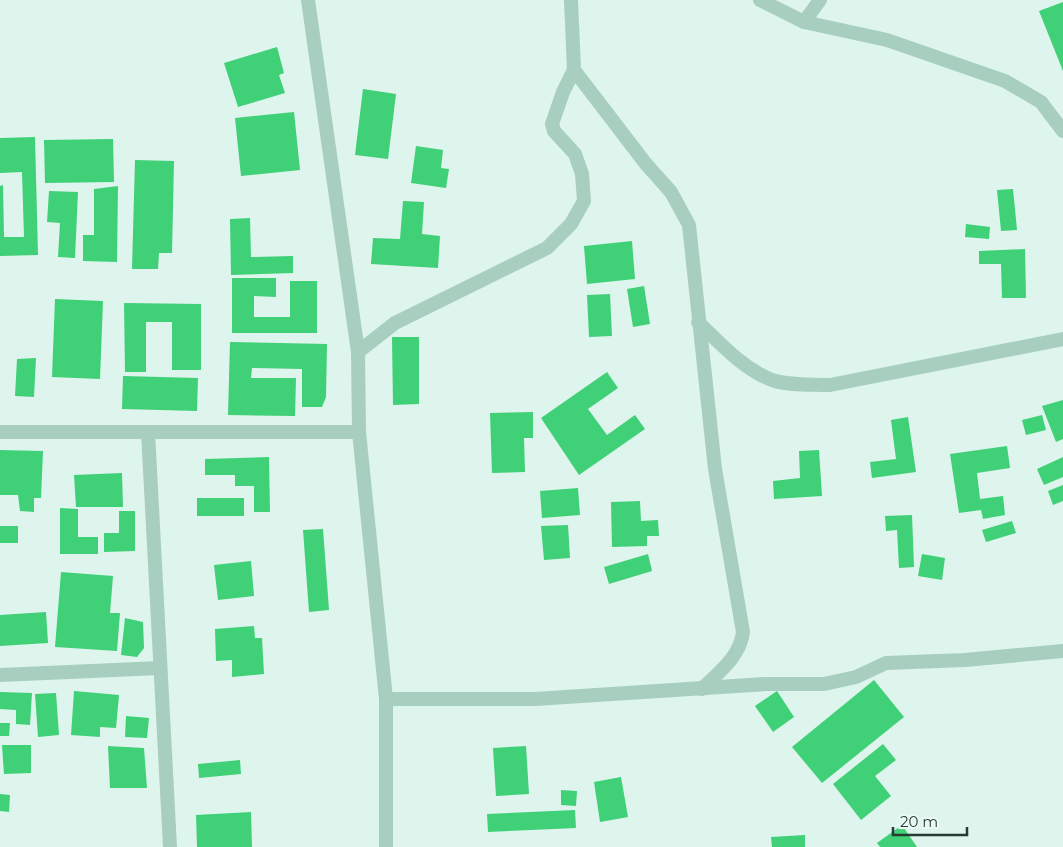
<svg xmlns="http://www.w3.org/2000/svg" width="1063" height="847" viewBox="0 0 1063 847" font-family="Montserrat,sans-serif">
	<rect width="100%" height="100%" fill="#ddf5ed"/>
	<g fill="#40d077">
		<path d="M1063,2V71L1039,11Z"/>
		<path d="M277,47L284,73L279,75L285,93L238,107L224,63Z"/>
		<path d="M363,89L396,94L388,159L355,155Z"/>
		<path d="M294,112L300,170L241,176L235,118Z"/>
		<path d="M35,137L38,255L0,256V186L3,185L4,237H24L22,172L0,173V138Z"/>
		<path d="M113,139L114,182L45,183L44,140Z"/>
		<path d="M416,146L443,150L441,168L449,169L446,188L411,183Z"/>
		<path d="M135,160L174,161L172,253H159L158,269H132Z"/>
		<path d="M118,186L117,262L83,261V235H94V189Z"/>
		<path d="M1013,189L1017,230L1001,231L997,190Z"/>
		<path d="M49,191L78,192L75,258L58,257L60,223L47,222Z"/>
		<path d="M403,201L424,202L422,234L440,236L438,268L371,264L373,238L400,239Z"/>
		<path d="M250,218L251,257L293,256V273L231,275L230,219Z"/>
		<path d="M966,224L990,227L989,239L965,237Z"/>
		<path d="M632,241L635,279L587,284L584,246Z"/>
		<path d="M1025,249L1026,298H1002L1001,264H979V251Z"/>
		<path d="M232,278H276V297L254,296V317H290V281H317V333H232Z"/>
		<path d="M644,286L650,324L633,327L627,289Z"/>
		<path d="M610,294L612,336L589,337L587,295Z"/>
		<path d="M55,299L103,301L100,379L52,377Z"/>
		<path d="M124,303L201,304V370H172V322H146V372H125Z"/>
		<path d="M392,337H419V404L393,405Z"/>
		<path d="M230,342L327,344L326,397L322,407H302V369L252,368L251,378H296L295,416L228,415Z"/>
		<path d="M36,358L34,397L15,396L17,359Z"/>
		<path d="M607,372L618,388L588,409L607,435L635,415L645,429L579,475L541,418Z"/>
		<path d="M123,376L198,378L197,411L122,409Z"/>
		<path d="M1063,400V439L1056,442L1042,406Z"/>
		<path d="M533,412V438H524L525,472L492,473L490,413Z"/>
		<path d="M1042,415L1046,430L1026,435L1022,420Z"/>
		<path d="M908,417L916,472L872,478L870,462L896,459L891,420Z"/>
		<path d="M1007,446L1010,468L977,473L980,499L1003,496L1005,515L983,519L981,510L959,513L950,454Z"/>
		<path d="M0,450L43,451L41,498H34V512L20,511L18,495H0Z"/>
		<path d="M819,450L822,496L774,499L773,481L800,478L799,451Z"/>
		<path d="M269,457L270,512H254V486H235V475H205V459Z"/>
		<path d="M1063,457V477L1044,485L1037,469Z"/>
		<path d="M122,473L123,507H76L74,475Z"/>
		<path d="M1063,485V501L1053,505L1048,491Z"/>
		<path d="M578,488L580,515L542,518L540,491Z"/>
		<rect x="197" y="498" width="47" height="18"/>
		<path d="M640,501L641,521L658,520L659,536H647V546L612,547L611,502Z"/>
		<path d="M60,508L78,509V537H98V554H60Z"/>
		<path d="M119,511H135V551L104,552V533H119Z"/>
		<path d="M912,515L914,567L899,568L897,530L886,531L885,516Z"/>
		<path d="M1012,521L1016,533L986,542L982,530Z"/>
		<path d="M568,525L570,558L544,560L541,526Z"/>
		<rect x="0" y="526" width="18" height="17"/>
		<path d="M323,529L329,610L309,612L303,530Z"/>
		<path d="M648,554L652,571L609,584L604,567Z"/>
		<path d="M922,554L945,558L942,580L918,576Z"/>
		<path d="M251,561L254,596L218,600L214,565Z"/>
		<path d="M61,572L113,576L110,613H120L117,651L55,647Z"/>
		<path d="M46,612L48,643L0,646V615Z"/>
		<path d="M125,618L143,622L144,648L137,657L121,655Z"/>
		<path d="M254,626L255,638H262L264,674L232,677V660L216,661L215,629Z"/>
		<path d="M874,680L904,717L822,783L792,747Z"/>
		<path d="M74,691L119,695L116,728L100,727V737L71,735Z"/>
		<path d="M777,691L794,717L773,732L755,706Z"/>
		<path d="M0,692L32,693L30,725L16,724V710L0,709Z"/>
		<path d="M56,693L59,735L38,737L35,694Z"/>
		<path d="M126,716L149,718L147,738L125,737Z"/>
		<path d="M0,723H10L9,736H0Z"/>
		<path d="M883,744L896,760L875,776L891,796L861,820L833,784Z"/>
		<path d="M2,745H31V773L4,774Z"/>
		<path d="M108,746L144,748L147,788H110Z"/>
		<path d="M526,746L529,794L496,796L493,748Z"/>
		<path d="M240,760L241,774L199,778L198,764Z"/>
		<path d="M621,777L628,817L600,822L594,782Z"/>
		<path d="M561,790L577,791L576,806L561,805Z"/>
		<path d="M0,794L10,795L9,812L0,811Z"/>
		<path d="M575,810L576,828L488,832L487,814Z"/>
		<path d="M251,812L252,847H197L196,815Z"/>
		<path d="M902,825L917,847H880L877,843Z"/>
		<path d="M805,835V847H772L771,837Z"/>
	</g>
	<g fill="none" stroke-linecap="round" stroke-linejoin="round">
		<g stroke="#a8cebf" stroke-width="14">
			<path d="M308,0L358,352L359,432L386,699V847"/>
			<path d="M760,0L804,22L887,40L1005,81L1041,102L1063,131"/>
			<path d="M804,22L820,0"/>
			<path d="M574,70L646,164L671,192L689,225L715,469L743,632C740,657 719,672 702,689"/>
			<path d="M698,322C720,343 743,369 772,380C790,386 811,384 830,385L1063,339"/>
			<path d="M358,352L395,323L547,248L571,224L584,201L582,174L575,154L554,131L552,124L563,92L574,70L571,0"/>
			<path d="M0,432H359"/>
			<path d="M148,432L170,847"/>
			<path d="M0,675L160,668"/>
			<path d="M386,699H535L766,684H824L856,677L886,663L965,660L1063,651"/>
		</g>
	</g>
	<path d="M893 827v8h74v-8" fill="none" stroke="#293a31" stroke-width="2.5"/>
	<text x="900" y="827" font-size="15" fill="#293a31" stroke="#eafbf6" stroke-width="4" paint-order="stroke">20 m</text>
</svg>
